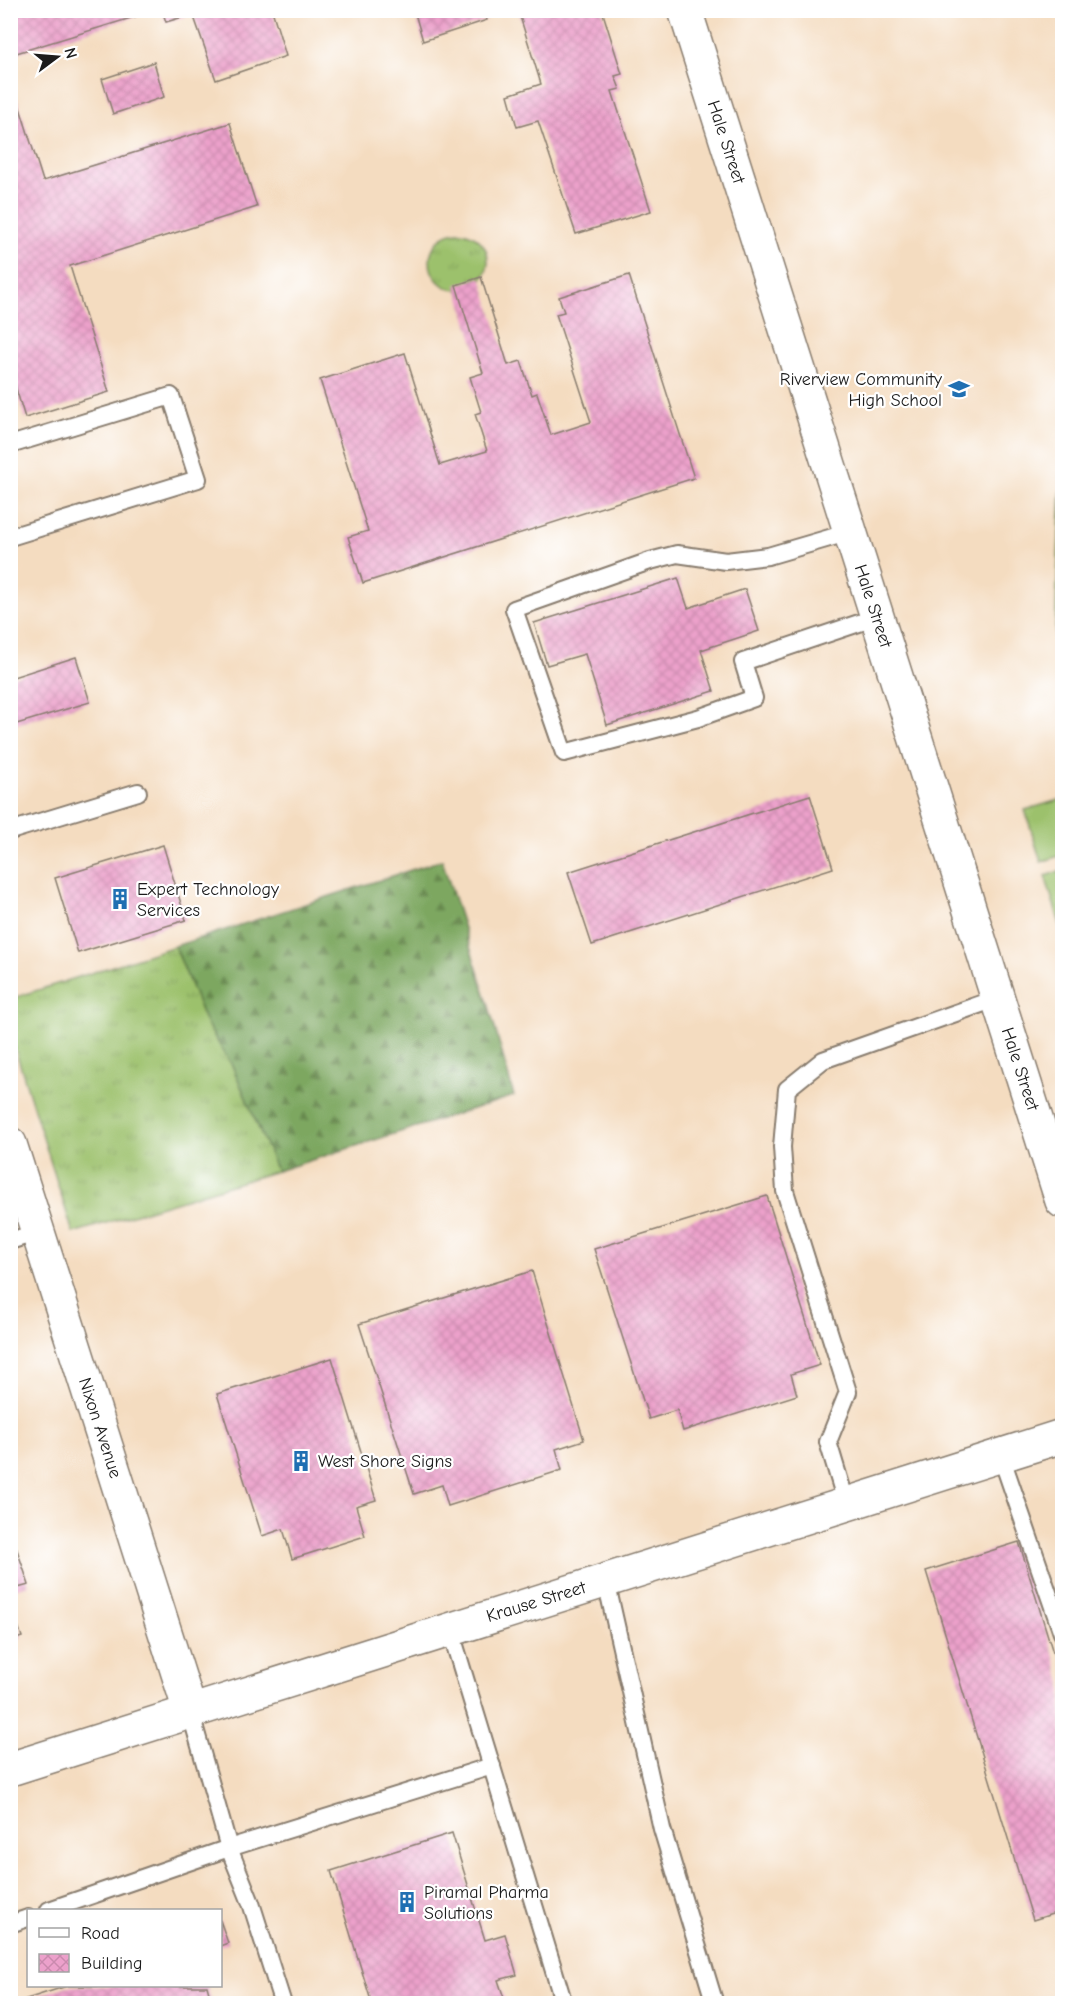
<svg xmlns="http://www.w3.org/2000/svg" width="1073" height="2014" viewBox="0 0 1073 2014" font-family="'Comic Neue',sans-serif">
	<defs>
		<pattern id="grass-tufts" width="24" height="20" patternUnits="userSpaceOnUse" patternTransform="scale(1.5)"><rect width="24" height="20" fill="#9cc16c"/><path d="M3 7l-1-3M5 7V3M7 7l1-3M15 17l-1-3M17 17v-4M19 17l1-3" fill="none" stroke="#86a55d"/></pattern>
		<pattern id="forest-firs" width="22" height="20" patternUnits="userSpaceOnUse" patternTransform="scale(1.5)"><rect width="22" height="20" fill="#7da760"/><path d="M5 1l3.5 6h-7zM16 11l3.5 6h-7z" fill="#66874e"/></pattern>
		<pattern id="building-cross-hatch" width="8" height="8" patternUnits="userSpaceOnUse" patternTransform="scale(1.5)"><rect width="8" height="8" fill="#eca1cb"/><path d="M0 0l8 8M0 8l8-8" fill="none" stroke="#ca8aae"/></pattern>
	</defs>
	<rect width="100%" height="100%" fill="#fff"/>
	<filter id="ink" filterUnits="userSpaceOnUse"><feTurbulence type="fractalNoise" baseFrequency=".0167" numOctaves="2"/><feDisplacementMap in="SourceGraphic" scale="12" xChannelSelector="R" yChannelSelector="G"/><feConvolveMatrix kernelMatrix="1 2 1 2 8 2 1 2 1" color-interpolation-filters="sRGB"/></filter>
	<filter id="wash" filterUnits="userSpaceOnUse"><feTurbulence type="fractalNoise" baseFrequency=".008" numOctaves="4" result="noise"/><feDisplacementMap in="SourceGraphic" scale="24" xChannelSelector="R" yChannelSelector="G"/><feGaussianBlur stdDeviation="1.35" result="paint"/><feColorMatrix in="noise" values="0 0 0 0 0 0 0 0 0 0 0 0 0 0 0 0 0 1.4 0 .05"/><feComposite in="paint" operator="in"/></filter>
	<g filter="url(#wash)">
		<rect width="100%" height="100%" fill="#f4dcc0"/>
		<g fill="url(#grass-tufts)" stroke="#5c6e44" stroke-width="1.5">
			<circle cx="459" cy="261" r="29"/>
			<path d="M175,946L206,1023L232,1065L277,1171L73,1233L11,1036L10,999Z"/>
		</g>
		<path fill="url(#forest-firs)" stroke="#4c623e" stroke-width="1.5" d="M442,860L488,1003L514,1096L277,1171L232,1065L206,1023L175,946Z"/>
		<g fill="#9cc16c" stroke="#5c6e44" stroke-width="1.5">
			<path d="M1062,459V658H1054Z"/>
			<path d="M1062,799V855L1041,862L1025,810Z"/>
			<path d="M1062,870V926L1061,927L1045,876Z"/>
		</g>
		<g id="blocks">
			<g fill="url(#building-cross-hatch)">
				<path d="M10,10H154V11L10,55Z"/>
				<path d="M162,10H272L286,56L216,80L193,14L166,22Z"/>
				<path d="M414,10H484L487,20L423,41Z"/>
				<path d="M518,10H602L622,74L615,76L620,89L612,91L651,211L576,234L538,121L517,127L508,95L541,84Z"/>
				<path d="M154,62L164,97L113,114L102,79Z"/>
				<path d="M10,76L43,181L230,123L257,207L70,266L109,392L25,418L10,369Z"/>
				<path d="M629,275L694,478L363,583L348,537L368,531L320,380L405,353L440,465L487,451L475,414L481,412L470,377L483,373L456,285L481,277L508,365L521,361L532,395L537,393L551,435L591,422L556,314L564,312L559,297Z"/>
				<path d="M678,578L688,608L745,589L759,631L701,650L714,691L607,725L585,654L547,665L534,623Z"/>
				<path d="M76,657L90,702L10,726V678Z"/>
				<path d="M810,795L833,868L592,945L568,872Z"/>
				<path d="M163,845L186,920L78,953L55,878Z"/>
				<path d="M767,1196L820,1365L791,1374L797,1395L683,1431L677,1410L649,1419L594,1249Z"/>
				<path d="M532,1271L584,1440L556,1449L562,1470L448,1506L442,1485L414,1494L359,1324Z"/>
				<path d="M332,1358L376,1500L356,1506L365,1536L292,1559L283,1529L262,1536L217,1394Z"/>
				<path d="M10,1529L29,1585L10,1590Z"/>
				<path d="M1019,1542L1062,1682V1911L1033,1920L926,1571Z"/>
				<path d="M10,1603L22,1637L10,1641Z"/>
				<path d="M452,1833L485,1940L505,1934L517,1975L498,1980L506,2004H372L331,1871Z"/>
				<path d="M220,1920L228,1943L220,1946Z"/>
				<path d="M67,1986H207L212,2004H11Z"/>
			</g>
		</g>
	</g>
	<g filter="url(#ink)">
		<use href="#blocks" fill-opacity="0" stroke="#887c6e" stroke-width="1.5"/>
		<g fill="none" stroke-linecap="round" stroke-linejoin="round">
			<defs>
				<g id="lane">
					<path d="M10,445L171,396L198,479L10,537"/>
					<path d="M850,532L768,556L726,561L677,554L650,561L514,609L564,753L698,718L754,698L743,662L877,617"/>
					<path d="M10,831L138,792"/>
					<path d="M10,1241L38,1232"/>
					<path d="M1001,1456L1062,1633"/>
					<path d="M847,1505L828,1442L848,1392L785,1191L782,1147L787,1089L823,1060L998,998"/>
					<path d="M606,1581L662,1829L715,2004"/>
					<path d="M450,1629L564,2004"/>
					<path d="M49,1910L229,1848L190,1711"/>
					<path d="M10,1924L28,1918"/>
					<path d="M283,2004L251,1903L229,1848L492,1766"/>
				</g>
				<g id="street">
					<path d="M685,10L1062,1201"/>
					<path d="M10,1144L190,1711"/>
					<path d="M10,1769L1062,1436"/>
				</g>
			</defs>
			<use href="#lane" stroke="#887c6e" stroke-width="20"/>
			<use href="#street" stroke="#887c6e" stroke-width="36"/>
			<use href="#lane" stroke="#fff" stroke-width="16"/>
			<use href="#street" stroke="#fff" stroke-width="33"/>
		</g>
	</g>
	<defs>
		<symbol id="school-bare" viewBox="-9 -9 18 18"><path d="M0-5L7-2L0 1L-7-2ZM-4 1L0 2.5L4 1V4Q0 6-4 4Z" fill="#1f6fb2" stroke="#fff" stroke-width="2.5" paint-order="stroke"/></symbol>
		<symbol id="building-bare" viewBox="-9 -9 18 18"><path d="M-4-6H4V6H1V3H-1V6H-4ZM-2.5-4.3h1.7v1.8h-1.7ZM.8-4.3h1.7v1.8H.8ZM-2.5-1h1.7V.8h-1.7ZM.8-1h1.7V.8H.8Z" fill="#1f6fb2" stroke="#fff" stroke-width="2.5" paint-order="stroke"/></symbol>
	</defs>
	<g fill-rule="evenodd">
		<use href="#school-bare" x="944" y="374" width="30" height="30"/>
		<use href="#building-bare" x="105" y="884" width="30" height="30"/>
		<use href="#building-bare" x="286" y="1446" width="30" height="30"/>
		<use href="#building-bare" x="392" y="1887" width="30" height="30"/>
	</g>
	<g text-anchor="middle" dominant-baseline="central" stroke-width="4.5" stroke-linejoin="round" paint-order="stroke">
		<g font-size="18" fill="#1c1c1c" stroke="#fff">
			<text transform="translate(726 142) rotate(72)">Hale Street</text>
			<text transform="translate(873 606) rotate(72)">Hale Street</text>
			<text transform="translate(1020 1069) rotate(72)">Hale Street</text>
			<text transform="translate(100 1428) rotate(72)">Nixon Avenue</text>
			<text transform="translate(536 1602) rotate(-17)">Krause Street</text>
		</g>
		<g font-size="18" fill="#1c1c1c" stroke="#fff" text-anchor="start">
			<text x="942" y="379" text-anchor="end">Riverview Community<tspan x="942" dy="21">High School</tspan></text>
			<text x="137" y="889">Expert Technology<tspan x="137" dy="21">Services</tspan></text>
			<text x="318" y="1461">West Shore Signs</text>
			<text x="424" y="1892">Piramal Pharma<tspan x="424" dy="21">Solutions</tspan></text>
		</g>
	</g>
	<rect width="1073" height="2014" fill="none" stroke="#fff" stroke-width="36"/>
	<rect x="27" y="1909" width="195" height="78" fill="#ffffff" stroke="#a4a4a4" stroke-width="1.5"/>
	<rect x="39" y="1928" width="30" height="9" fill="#ffffff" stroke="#a4a4a4" stroke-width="1.5"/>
	<text x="81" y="1939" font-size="18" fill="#1c1c1c">Road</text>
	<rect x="39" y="1954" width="30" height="18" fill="url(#building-cross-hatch)" stroke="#a4a4a4" stroke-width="1.5"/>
	<text x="81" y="1969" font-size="18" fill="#1c1c1c">Building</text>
	<g transform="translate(57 57) rotate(74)" stroke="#ffffff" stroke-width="4.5" paint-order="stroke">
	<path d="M0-4.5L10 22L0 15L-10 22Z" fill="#1c1c1c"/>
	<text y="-9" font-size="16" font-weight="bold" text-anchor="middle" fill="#1c1c1c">N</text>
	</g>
</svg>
